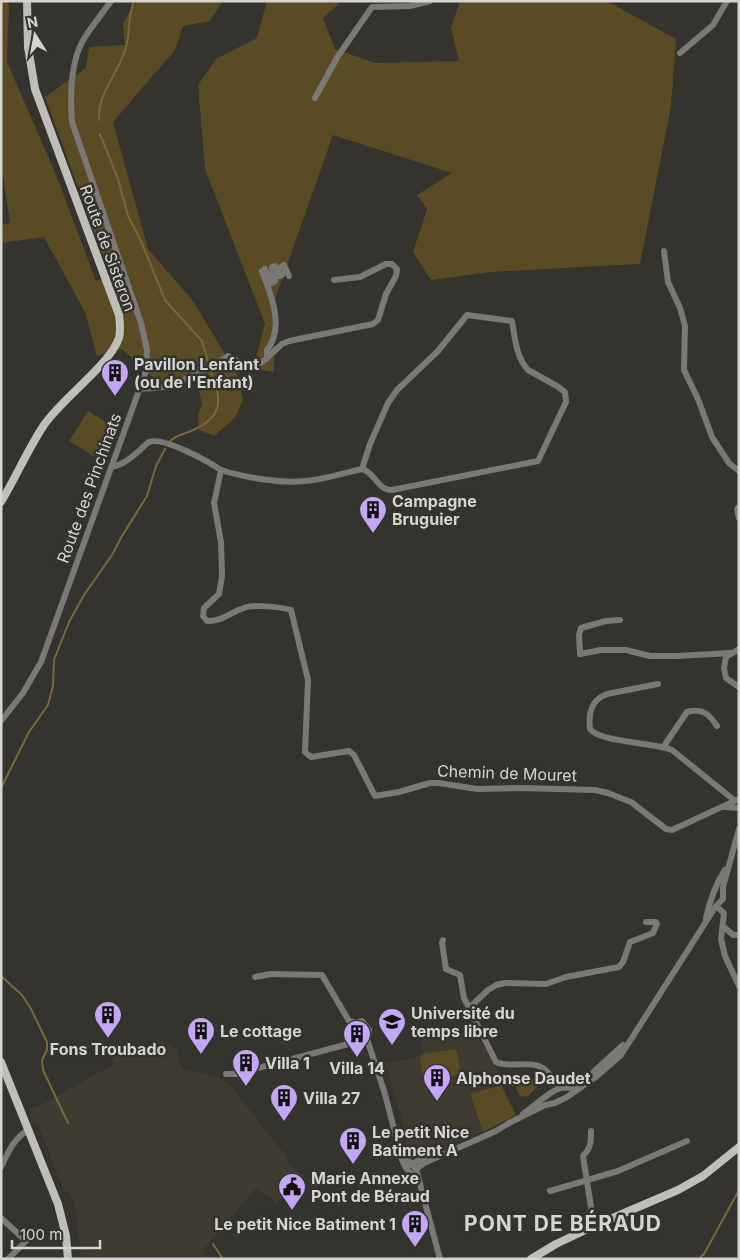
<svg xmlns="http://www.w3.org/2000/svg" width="740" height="1260" viewBox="0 0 740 1260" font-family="Inter,sans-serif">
	<rect width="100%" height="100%" fill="#34332e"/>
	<g fill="#3f3b30">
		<path d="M473,1028L495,1066L502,1084L470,1094L483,1132L414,1158L408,1151L402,1119L385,1063L415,1058L422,1053L421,1037Z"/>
		<path d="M162,1040L176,1050L182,1068L186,1071L198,1072L221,1078L229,1084L286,1156L287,1163L306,1179L286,1199L284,1197L282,1199L281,1198L277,1203L257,1187L207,1245L203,1251L207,1259H81L75,1206L69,1191L64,1192L38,1124L32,1123L29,1116L31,1114L29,1109L45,1103L114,1064L111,1056Z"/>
	</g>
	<g fill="#594b23">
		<path d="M1,1H9L7,62L57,177L96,281L110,275L45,97L86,68L89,47L125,45L123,23L137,1H223L210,21L183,26L175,50L113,122L148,249L193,301L238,376L243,400L235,418L214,436L199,430L198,415L202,405L197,381L186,382L167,391L122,349L97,356L85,312L44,237L1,243V225L10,223L3,175L1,174Z"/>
		<path d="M267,1H342L323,18L335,49L375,63L459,61L451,28L460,1H607L676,39L671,106L640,264L491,272L431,280L413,252L427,209L417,195L452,173L333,135L274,302V372L253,369L265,324L205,169L198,85L216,59L257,38Z"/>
		<path d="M88,411L114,427L95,457L69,441Z"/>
		<path d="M456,1049L461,1074L424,1081L420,1059L423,1054Z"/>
		<path d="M532,1079L542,1082L528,1096L521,1097L516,1089L517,1085Z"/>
		<path d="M501,1085L516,1115L483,1132L470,1094Z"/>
	</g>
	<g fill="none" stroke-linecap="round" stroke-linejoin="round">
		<g stroke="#78693d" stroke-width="2">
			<path d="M99,120C97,92 122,70 127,43C130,29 128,16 134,1"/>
			<path d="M100,134L118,179L128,216L141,241L165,300L202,341L208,361"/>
			<path d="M170,441C177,435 184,434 191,431C225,417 222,398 210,370"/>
			<path d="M1,788L29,732L48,705L53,686L54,660L69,622L84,595L112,555L122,536L147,496L156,466L165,449"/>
			<path d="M1,976L22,995L31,1009L47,1042V1050L42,1060L43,1070L68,1123"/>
			<path d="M213,1244L223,1259"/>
			<path d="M698,1259L704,1254L739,1190"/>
		</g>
		<g stroke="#7a7976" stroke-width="6">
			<path d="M680,53L713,25L727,1"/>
			<path d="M315,98L338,56L372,7L410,6L430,1"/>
			<path d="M664,251L668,282L680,308L685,326L684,370L698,399L712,437L729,463L739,471"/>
			<path d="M267,358L282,344L289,341L373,324L378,320L386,294L396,276L397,269L392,264H386L360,277L334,280"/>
			<path d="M140,388C171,392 202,371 228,356L235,359L241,366L253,369L267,358V350C285,328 271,294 262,271L265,269L272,283L275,281L272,267L275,266L279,276L282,275L281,267L284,265L289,276"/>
			<path d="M111,467C123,465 131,458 140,450C143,447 146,444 149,442C163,436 209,462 221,470L214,503L221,542L222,576L219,594L204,608L203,616L207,621C221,622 231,612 244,608C254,604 280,607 291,610L308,680L305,752L311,757L349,751L354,755L375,796L399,792L430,783H439L477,789L522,788L595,790L608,793L631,802L666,829L672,830L739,799"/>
			<path d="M221,470C243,477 282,484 305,481C324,480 343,473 362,469C376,473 377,490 392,490L538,461L566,402L565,392L557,386L528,370C516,357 515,338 512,321L467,315L438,351L397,390L388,403L370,444L362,469"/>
			<path d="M739,507L737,509L739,518"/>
			<path d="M620,620L606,621L581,628L579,635L580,654L601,650H626L650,656H677L731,653"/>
			<path d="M739,649L726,657L724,668L726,678L739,687"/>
			<path d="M658,684L607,694C591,700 588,713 590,729C601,743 654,742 672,750L734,800"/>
			<path d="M1,721L23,693L41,662L146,371L147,350L141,323L72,122C70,96 70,66 82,42C90,28 102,14 111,1"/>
			<path d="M664,746L687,712C703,708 709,714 717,726"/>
			<path d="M725,807L739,808"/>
			<path d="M716,906L724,913L721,939L725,956L739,986"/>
			<path d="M706,918C710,900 715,885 725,870"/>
			<path d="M723,926L733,935H739"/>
			<path d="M443,940L442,943L446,969L460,975L464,998L496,1062C510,1069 531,1059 544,1069C551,1074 555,1082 561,1088"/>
			<path d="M255,977L271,974L322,975L349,1021L356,1023L362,1021L369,1030L367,1039"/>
			<path d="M469,1008L488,990L496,985L505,983L546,984L566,977L619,967L623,962L630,942L653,933L657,924L656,922H646"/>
			<path d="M226,1074H236L367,1039L385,1094L402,1160L406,1168L419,1182"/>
			<path d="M523,1114C532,1108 552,1089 561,1088C566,1087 571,1089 577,1087L623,1045"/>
			<path d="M509,1123L545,1105L555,1103L567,1097L597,1076L621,1055L716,906L723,899V887L739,829"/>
			<path d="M591,1131C591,1142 591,1148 583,1156L594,1226"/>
			<path d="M401,1152L416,1169L440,1259"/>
			<path d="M410,1165L419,1160L437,1153"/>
			<path d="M1,1167C7,1154 15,1136 29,1130"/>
			<path d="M416,1169L424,1163L496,1131L511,1122"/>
			<path d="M550,1191L618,1171L687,1141"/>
			<path d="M1,1218L26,1241L8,1259"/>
		</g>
		<g stroke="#c0beb9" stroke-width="8">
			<path d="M1,502C16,477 28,449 44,425C63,397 109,366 119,338C121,330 120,323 119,315L35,89L28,47L27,1"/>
			<path d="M1,1062L58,1204L66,1236L68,1259"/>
			<path d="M531,1259L556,1244L594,1226L678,1190L703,1176L739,1147"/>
		</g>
	</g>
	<defs>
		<symbol id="building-pin" viewBox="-11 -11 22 30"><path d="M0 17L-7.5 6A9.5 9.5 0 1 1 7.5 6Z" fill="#c3a7f2" stroke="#34332e"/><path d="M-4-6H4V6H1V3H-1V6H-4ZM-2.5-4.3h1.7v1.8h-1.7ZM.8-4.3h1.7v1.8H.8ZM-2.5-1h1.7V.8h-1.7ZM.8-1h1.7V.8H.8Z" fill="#111"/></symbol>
		<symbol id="university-pin" viewBox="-11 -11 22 30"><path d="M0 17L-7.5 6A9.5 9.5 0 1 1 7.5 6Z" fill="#c3a7f2" stroke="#34332e"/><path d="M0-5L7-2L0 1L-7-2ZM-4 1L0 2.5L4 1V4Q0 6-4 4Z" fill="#111"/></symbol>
		<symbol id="civic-pin" viewBox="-11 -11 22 30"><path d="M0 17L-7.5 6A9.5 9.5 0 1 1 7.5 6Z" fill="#c3a7f2" stroke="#34332e"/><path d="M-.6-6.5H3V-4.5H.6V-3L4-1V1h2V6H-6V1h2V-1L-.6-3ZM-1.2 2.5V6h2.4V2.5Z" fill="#111"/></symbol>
	</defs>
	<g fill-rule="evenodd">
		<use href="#building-pin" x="99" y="357" width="32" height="43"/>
		<use href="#building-pin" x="357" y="494" width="32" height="43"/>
		<use href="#building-pin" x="92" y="999" width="32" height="43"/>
		<use href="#university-pin" x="376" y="1006" width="32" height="43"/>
		<use href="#building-pin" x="185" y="1015" width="32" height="43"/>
		<use href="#building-pin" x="341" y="1018" width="32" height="43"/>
		<use href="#building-pin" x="230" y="1047" width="32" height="43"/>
		<use href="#building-pin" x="421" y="1062" width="32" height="43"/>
		<use href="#building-pin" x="268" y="1082" width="32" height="43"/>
		<use href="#building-pin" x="337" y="1125" width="32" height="43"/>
		<use href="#civic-pin" x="276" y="1171" width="32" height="43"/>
		<use href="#building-pin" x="399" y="1208" width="32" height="43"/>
	</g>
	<g text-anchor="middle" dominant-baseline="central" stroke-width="5" stroke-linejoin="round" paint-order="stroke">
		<g font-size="16" fill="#d5d4d1" stroke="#34332e">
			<text transform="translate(108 248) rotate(70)">Route de Sisteron</text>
			<text transform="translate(89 488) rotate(-70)">Route des Pinchinats</text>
			<text transform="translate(507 773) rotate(2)">Chemin de Mouret</text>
		</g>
		<g font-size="16" font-weight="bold" fill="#d5d4d1" stroke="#34332e" text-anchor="start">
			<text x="134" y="364">Pavillon Lenfant<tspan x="134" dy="18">(ou de l'Enfant)</tspan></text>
			<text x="392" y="501">Campagne<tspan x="392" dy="18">Bruguier</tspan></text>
			<text x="411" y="1013">Université du<tspan x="411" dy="18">temps libre</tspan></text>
			<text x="220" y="1031">Le cottage</text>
			<text x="108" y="1049" text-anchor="middle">Fons Troubado</text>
			<text x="265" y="1063">Villa 1</text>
			<text x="357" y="1068" text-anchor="middle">Villa 14</text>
			<text x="456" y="1078">Alphonse Daudet</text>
			<text x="303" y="1098">Villa 27</text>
			<text x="372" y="1132">Le petit Nice<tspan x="372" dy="18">Batiment A</tspan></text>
			<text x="311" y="1178">Marie Annexe<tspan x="311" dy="18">Pont de Béraud</tspan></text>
			<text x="396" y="1224" text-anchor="end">Le petit Nice Batiment 1</text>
		</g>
		<g font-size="21" font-weight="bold" letter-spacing="1" fill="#d5d4d1" stroke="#34332e">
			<text x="563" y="1223">PONT DE BÉRAUD</text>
		</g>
	</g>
	<rect width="740" height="1260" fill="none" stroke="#d5d4d1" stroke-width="5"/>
	<g transform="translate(35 35) rotate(349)" stroke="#34332e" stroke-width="4" paint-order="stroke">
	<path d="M0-4L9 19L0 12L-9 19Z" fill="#d5d4d1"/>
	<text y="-8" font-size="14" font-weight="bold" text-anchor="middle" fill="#d5d4d1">N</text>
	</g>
	<path d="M12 1240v8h88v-8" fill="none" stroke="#d5d4d1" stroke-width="2.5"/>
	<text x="20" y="1240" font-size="15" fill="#d5d4d1" stroke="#34332e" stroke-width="4" paint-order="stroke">100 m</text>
</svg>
